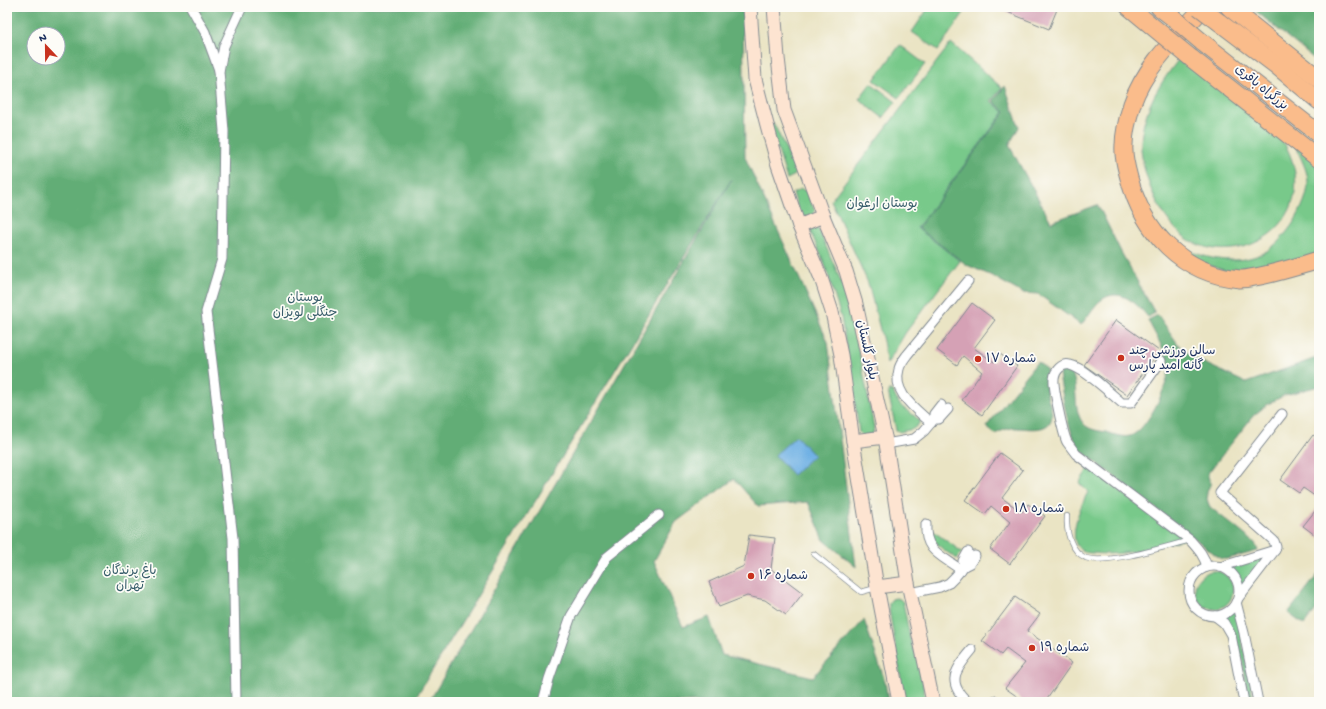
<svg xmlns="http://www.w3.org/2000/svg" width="1326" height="709" viewBox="0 0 1326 709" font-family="'Gochi Hand','Playpen Sans Arabic',sans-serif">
	<rect width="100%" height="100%" fill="#fdfcf7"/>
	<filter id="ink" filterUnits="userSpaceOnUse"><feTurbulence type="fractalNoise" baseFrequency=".025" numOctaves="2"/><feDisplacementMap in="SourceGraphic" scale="8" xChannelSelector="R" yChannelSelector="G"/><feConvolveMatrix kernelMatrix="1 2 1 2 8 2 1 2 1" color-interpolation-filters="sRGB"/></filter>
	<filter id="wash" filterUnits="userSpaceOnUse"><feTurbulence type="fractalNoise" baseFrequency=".012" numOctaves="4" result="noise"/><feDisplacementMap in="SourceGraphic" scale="16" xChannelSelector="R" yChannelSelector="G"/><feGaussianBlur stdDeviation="0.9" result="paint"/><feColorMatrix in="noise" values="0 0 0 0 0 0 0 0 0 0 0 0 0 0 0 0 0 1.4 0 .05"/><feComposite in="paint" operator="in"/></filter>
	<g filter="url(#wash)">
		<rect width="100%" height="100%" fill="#eae4c4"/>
		<g fill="#78c98a" stroke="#4a7c74">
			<path d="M929,7H968L938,50L912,32Z"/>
			<path d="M951,43L1002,88L991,101L1004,112L917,228L960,261L906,332L887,364L883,341L868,283L831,200Z"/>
			<path d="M900,45L925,64L899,98L874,80Z"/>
			<path d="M1181,56L1278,133C1290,151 1298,170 1295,192C1288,240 1229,264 1189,240C1171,229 1159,208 1151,189C1146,176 1142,162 1141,148C1140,131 1148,106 1157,91C1164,78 1173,67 1181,56Z"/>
			<path d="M871,83L896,102L883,118L859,99Z"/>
			<path d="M774,124L796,171L795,175L787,179L770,125Z"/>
			<path d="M1295,145L1319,164V254L1257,271L1229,272L1192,259L1172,240C1196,259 1239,268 1267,251C1279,243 1290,229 1297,217C1302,207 1307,197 1308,185C1309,172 1300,157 1295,145Z"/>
			<path d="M801,189L806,191L815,211L813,215L801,219L793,193Z"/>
			<path d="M813,228H817L819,230C826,248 835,265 842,284C857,330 864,380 874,427L873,434L862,436L859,432L853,387L841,317L824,262L811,233V230Z"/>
			<path d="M888,391H893C900,411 906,407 919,420V424L913,429L900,432L896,430Z"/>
			<path d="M1089,468L1185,539C1156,546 1125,557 1094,553C1091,553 1086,553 1082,551C1065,540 1081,505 1088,492L1079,483Z"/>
			<path d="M933,531L962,552L957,559C948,552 932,545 933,531Z"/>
			<path d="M1268,556L1244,590L1237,574L1227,566Z"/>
			<circle cx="1214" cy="590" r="19"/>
			<path d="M896,598L900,599L903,602L911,643L919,662L926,702H905L889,609V603L892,599Z"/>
			<path d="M1236,609L1254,702H1249C1244,675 1242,638 1224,617Z"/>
		</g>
		<g fill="#62ad76" stroke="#3e6e6a" fill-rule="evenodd">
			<path d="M7,7H743L745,157L828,342L856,567L824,540L808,502L758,506L734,479L676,522L654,561L683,627L709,617L722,655L813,677L864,620L885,681L888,702H429L731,180L413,702H7ZM34,34H58V58H34Z"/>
			<path d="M1251,7H1319V63Z"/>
			<path d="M1005,86L1019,127L1009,145L1051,222L1097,205L1102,213L1121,252L1155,313L1148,317C1134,300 1115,284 1096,305C1091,311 1086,319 1081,325L1038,294L1022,293L992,276L967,265L918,228L1005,112L993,101Z"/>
			<path d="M1158,315L1180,347L1196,359L1246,383L1319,357V386L1285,395L1268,404L1253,416L1208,473V477L1211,483C1206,493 1205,496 1210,507L1255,543L1258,551L1227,559H1221L1080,450C1066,427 1064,401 1059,374L1063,370L1069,369C1081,382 1070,413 1086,426C1091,430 1100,431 1106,432C1113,434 1122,438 1130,436C1147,431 1169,384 1169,367C1169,357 1153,331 1148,320Z"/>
			<path d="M1037,362L1047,369C1046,377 1045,385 1047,394C1048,400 1052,408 1052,415C1051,435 1025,427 1012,428C1006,429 1001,431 995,434L986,427Z"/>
			<path d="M1319,573V606L1304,625L1288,613Z"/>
		</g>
		<path fill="#70b1e4" stroke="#4670a1" d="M796,436L814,455L793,475L775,455Z"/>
		<g id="blocks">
			<g fill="#d5a1b5">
				<path d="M995,7H1058L1049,29Z"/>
				<path d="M972,303L995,320L974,348L994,362L1000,354L1017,366L982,415L962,400L982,372L963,356L957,365L937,350Z"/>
				<path d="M1116,320L1159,351L1127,395L1084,365Z"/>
				<path d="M1313,435L1319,439V499L1303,488L1299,493L1280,480Z"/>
				<path d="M1000,453L1023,470L1002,498L1022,512L1028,504L1045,516L1010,564L990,549L1010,522L991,506L985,514L965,500Z"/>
				<path d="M1319,506V538L1303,526Z"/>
				<path d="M749,535L775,538L771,569L803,593L786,615L765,600L747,596L719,607L709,582L744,566Z"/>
				<path d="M1015,597L1040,614L1027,631L1072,663L1045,702H1025L1005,688L1025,663L1006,649L1001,655L982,641Z"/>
			</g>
		</g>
	</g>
	<g filter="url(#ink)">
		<use href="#blocks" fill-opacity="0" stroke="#828a91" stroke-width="1"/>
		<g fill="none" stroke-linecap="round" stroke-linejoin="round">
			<defs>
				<g id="lane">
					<path d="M1067,516C1066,531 1070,551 1086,558C1107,565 1168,546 1190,540"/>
					<path d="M814,554L861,592L876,588"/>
				</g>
				<g id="street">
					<path d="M191,7L205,32L219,70"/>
					<path d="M1161,361L1131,403H1122C1110,393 1084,368 1070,365C1062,363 1055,370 1054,379C1053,387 1063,434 1067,442C1070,446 1073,450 1076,454L1190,540C1198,549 1204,555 1207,567"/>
					<path d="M934,419H939L948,409"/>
					<path d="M931,423C915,408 892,393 899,369C900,364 904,359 907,355L968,281"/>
					<path d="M886,444L914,439L924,431L934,419V414L941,405"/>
					<path d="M926,524C924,551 941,555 961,570"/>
					<path d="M1275,550L1276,547L1274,541L1220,493L1282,414"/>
					<path d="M964,566L963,561L968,552"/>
					<circle cx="1214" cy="591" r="25"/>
					<path d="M1220,567L1275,550L1239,597"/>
					<path d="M910,593L940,587L949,583L955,577L964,566L970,563L975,556"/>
					<path d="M1236,602L1244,633L1258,702"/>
					<path d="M1215,616L1224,623L1231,635L1244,702"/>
					<path d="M236,702L233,538L206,312L222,259L224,131L219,71L224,46L242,7"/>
					<path d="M543,702L549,679L571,616L607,557L659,515"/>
					<path d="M968,702C945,682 956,669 972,650"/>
					<path d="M995,702L996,701"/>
				</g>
				<g id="secondary">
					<path d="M750,7L755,79L767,125L778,165L799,226L821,278L832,312L841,355L853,441L877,587L899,702"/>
					<path d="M774,7L778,58L784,110L823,216L846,271L856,304L885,437L908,583L933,702"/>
					<path d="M799,226L823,216"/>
					<path d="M853,441L885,437"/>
					<path d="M877,587L908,583"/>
				</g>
				<g id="highway">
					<path d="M1129,7L1164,36"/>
					<path d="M1159,7L1176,20"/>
					<path d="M1204,7C1178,36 1145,66 1132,104C1128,117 1124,131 1124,145C1123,156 1126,167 1129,178C1143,231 1182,274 1240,279C1245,279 1250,278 1255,277C1277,273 1298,266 1319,260"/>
					<path d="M1229,7L1319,79"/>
					<path d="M1219,22L1277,66L1319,101"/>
					<path d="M1202,42L1319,134"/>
					<path d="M1191,58L1319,159"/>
				</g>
			</defs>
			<use href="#lane" stroke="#828a91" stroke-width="6"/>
			<use href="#street" stroke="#828a91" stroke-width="11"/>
			<use href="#secondary" stroke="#828a91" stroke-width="15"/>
			<use href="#highway" stroke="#828a91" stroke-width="19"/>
			<use href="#lane" stroke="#fff" stroke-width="4.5"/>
			<use href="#street" stroke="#fff" stroke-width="9"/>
			<use href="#secondary" stroke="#fde4d1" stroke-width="13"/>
			<use href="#highway" stroke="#fabc8b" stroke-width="17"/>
			<defs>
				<g id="highway-bridge">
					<path d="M1199,7L1219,22"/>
					<path d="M1176,20L1202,42"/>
					<path d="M1164,36L1191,58"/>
				</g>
			</defs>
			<use href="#highway-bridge" stroke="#828a91" stroke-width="19" stroke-linecap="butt"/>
			<use href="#highway-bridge" stroke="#fabc8b" stroke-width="17"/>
		</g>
	</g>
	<g fill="#c8321e" stroke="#fdfcf7" stroke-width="1.5">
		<circle cx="1121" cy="358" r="4"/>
		<circle cx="978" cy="359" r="4"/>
		<circle cx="1006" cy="509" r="4"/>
		<circle cx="751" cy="576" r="4"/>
		<circle cx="1032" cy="648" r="4"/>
	</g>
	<g text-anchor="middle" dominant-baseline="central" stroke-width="3.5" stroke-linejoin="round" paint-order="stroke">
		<g font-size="13" fill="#1b2f5e" stroke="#fdfcf7">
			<text transform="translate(1261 88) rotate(39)">بزرگراه باقری</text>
			<text transform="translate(866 350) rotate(78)">بلوار گلستان</text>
		</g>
		<g font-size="13" fill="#375d6b" stroke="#fdfcf7">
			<text x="882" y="204">بوستان ارغوان</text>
			<text x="305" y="298">بوستان<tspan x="305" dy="15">جنگلی لویزان</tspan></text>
			<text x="130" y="571">باغ پرندگان<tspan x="130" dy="15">تهران</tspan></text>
		</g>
		<g font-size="13" fill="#1b2f5e" stroke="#fdfcf7" text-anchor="start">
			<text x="1129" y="351">سالن ورزشی چند<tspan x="1129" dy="15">گانه امید پارس</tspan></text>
			<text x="986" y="359">شماره ۱۷</text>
			<text x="1014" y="509">شماره ۱۸</text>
			<text x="759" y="576">شماره ۱۶</text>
			<text x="1040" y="648">شماره ۱۹</text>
		</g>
	</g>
	<rect width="1326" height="709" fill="none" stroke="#fdfcf7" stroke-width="24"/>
	<g transform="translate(46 46) rotate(338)"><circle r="19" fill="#fdfcf7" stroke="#a3aaba"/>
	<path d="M0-3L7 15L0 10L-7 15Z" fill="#c8321e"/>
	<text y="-6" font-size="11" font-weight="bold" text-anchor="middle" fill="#1b2f5e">N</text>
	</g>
</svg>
